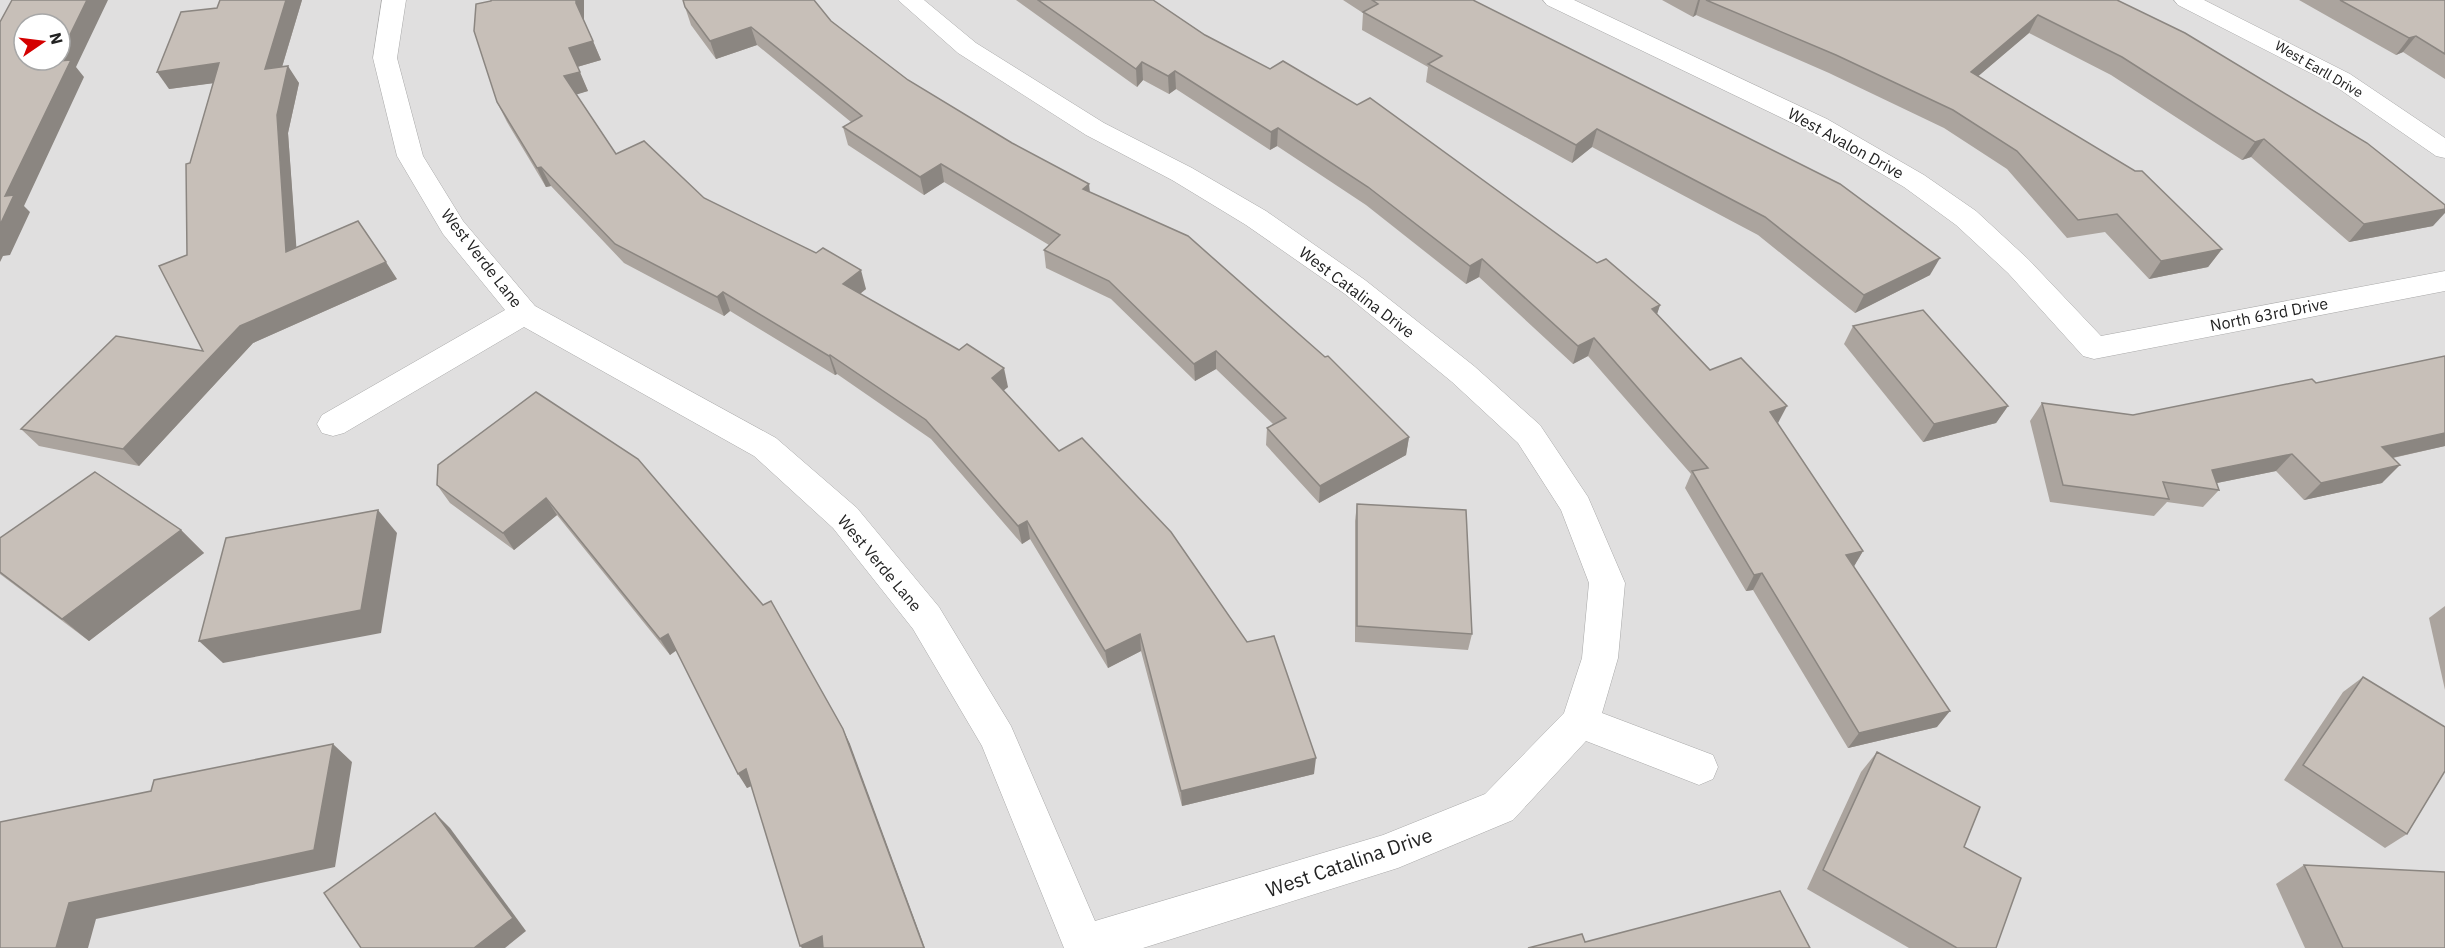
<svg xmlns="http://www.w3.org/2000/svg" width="2445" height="948" viewBox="0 0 2445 948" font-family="'IBM Plex Sans',sans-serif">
	<rect width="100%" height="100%" fill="#f2efe9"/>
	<path fill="#e0dfdf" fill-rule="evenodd" d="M0,0H2445V948H0ZM24,24H60V60H24Z"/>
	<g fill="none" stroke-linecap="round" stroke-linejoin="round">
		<defs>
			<g id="minor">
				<path d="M382,0H406L397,58L423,156L463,221L535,306L776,438L857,508L939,607L1011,726L1095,921L1383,835L1485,794L1564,713L1582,658L1589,583L1561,510L1518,443L1452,382L1345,294L1246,225L1172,180L1086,135L958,53L898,0H924L976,43L1104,123L1192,168L1266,211L1365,280L1474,366L1540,425L1588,497L1625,583L1618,658L1602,713L1713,755L1718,767L1713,779L1699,785L1586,741L1513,820L1398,868L1143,948H1064L982,746L913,629L833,528L754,456L524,327L344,433L333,436L322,433L317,424L322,415L505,310L443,234L397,156L373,58Z"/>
				<path d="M1543,0H1574L1827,119L1924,175L1976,211L2028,259L2101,336L2445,271V291L2094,359L2083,356L2008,273L1956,225L1904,187L1809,131L1547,5Z"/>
				<path d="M2174,0H2204L2350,74L2445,138V158L2436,156L2332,84L2178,5Z"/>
			</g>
		</defs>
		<use href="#minor" stroke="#a9a9a9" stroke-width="1"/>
		<use href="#minor" fill="#fff" fill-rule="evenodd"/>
	</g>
	<g fill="#aba49e">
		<path d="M220,0H302L282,67L299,83L288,133L296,247L397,279L253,343L139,466L39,446L21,429L203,351L187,255L190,163L213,83L169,89L217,8Z"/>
		<path d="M584,0V21L601,60L577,67L588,91L576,94L616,154L704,198L866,289L860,294L1008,387L1003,391L1314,774L1182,806L1141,651L1108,668L1030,539L1022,544L931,439L837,374L835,375L730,311L724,316L624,263L551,186L546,187L507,122L497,102Z"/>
		<path d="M1016,0H1153L1205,35L1597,263L1660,305L1657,314L1710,370L1778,424L1863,551L1854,566L1937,727L1848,748L1753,590L1746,591L1685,488L1691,474L1588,356L1573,364L1479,277L1466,284L1366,205L1277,146L1270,150L1176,89L1169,94L1143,80L1137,87Z"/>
		<path d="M1343,0H1473L1930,275L1855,313L1758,235L1592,147L1572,163L1426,82L1428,67L1362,30L1363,13Z"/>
		<path d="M1662,0H2117L2433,226L2349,242L2251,157L2242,160L2111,75L2029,33L1978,76L2222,249L2208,267L2149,279L2105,232L2067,238L2007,169L1944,128L1829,73L1696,15L1693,17Z"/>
		<path d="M2299,0H2445V79L2403,52L2396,55Z"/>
		<path d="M685,7L831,21L908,80L1090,192L1409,437L1406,455L1319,503L1266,445L1267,428L1273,424L1216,369L1195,381L1111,299L1046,268L1044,250L1049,245L944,182L924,195L848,145L843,127L851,122L757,45L716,59L691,25Z"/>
		<path d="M1853,326L2008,406L1996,423L1923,442L1844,344Z"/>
		<path d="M2445,356V446L2393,458L2382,483L2304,500L2276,471L2217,483L2219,490L2203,507L2167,502L2154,516L2050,502L2030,421L2042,403L2133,415L2316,383Z"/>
		<path d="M536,392L850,744L747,788L676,650L670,655L557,515L514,550L450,503L437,485Z"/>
		<path d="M1357,504L1472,634L1468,650L1355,642V521Z"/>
		<path d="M181,530L204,553L89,641L0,574V538Z"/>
		<path d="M2445,606V690L2429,618Z"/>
		<path d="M2363,677L2407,834L2385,848L2284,780L2343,692Z"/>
		<path d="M1877,752L1964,847L1996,948H1909L1807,889L1861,772Z"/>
		<path d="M2304,865L2445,948H2305L2276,884Z"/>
	</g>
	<g fill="#8b8681">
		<path d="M87,0H108L76,67L84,77L24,206L30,212L10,255L3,256L0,262V225L5,196L57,61L58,60H60V55Z"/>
		<path d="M286,0H302L276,87L265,69Z"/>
		<path d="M576,0H584V22L576,3Z"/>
		<path d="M1698,0H1700L1696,15L1693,17Z"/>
		<path d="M2038,15L2029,33L1962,90L1971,72Z"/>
		<path d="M751,27L757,45L716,59L710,41Z"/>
		<path d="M2416,36L2403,52L2396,55L2409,38Z"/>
		<path d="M593,41L601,60L577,67L569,48Z"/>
		<path d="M1142,62L1143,80L1137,87L1136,69Z"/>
		<path d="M219,63L230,81L169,89L157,72Z"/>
		<path d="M288,66L299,83L288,133L298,269L286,252L277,115Z"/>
		<path d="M1175,71L1176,89L1169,94L1168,76Z"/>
		<path d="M580,72L588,91L572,96L564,76Z"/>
		<path d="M1278,128L1277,146L1270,150L1271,132Z"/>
		<path d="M1597,129L1592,147L1572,163L1576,145Z"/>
		<path d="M2264,139L2251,157L2242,160L2255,142Z"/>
		<path d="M941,164L944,182L924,195L920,177Z"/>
		<path d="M541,167L551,186L546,187L537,168Z"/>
		<path d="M1089,184L1091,202L1083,189Z"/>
		<path d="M2445,209V213L2433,226L2349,242L2364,224Z"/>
		<path d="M2222,249L2208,267L2149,279L2161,261Z"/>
		<path d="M1940,258L1930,275L1855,313L1864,295Z"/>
		<path d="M1482,259L1479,277L1466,284L1470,266Z"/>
		<path d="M386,262L397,279L253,343L139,466L123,449L240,326Z"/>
		<path d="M861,270L866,289L848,303L843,284Z"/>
		<path d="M723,292L730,311L724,316L717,297Z"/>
		<path d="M1660,305L1654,323L1652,309Z"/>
		<path d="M1594,338L1588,356L1573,364L1578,346Z"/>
		<path d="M1216,351V369L1195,381L1194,364Z"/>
		<path d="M830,355L837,374L835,375L829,356Z"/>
		<path d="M1004,368L1008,387L995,397L992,378Z"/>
		<path d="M1787,406L1778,423L1770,412Z"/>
		<path d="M2008,406L1996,423L1923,442L1934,424Z"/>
		<path d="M2445,433V446L2364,464L2382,447Z"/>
		<path d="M1409,437L1406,455L1319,503L1320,486Z"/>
		<path d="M2292,454L2276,471L2197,487L2212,470Z"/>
		<path d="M2400,465L2382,483L2304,500L2321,483Z"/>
		<path d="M546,498L557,515L514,550L503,533Z"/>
		<path d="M378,510L397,533L381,633L223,663L199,641Z"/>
		<path d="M1027,521L1030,539L1022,544L1018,526Z"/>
		<path d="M181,530L204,553L89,641L62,619Z"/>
		<path d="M1863,551L1853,568L1846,555Z"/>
		<path d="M1762,573L1753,590L1746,591L1754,575Z"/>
		<path d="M668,634L677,650L670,655L660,639Z"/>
		<path d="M1140,634L1141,651L1108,668L1105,651Z"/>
		<path d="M1950,711L1937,727L1848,748L1859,733Z"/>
		<path d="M843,729L850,744L925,948H924Z"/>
		<path d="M333,744L352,762L335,867L96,919L88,948H56L69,903Z"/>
		<path d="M1316,758L1314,774L1182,806L1181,791Z"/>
		<path d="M746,769L755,784L747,788L738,774Z"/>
		<path d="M435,813L450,828L526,931L505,948H474Z"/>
		<path d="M822,936L830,948H802L800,946Z"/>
	</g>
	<g fill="#c7bfb8" stroke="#8b8681" stroke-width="1.5">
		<path d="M12,0H87L60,55V24H24V60H58L57,61L71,60L5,196L14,195L0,225V22Z"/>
		<path d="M220,0H286L265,69L288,66L277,115L286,252L358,221L386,262L240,326L123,449L21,429L116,336L203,351L159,266L187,255L186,164L190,163L219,63L157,72L181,12L217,8Z"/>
		<path d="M491,0H576V3L593,41L569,48L580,72L564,76L616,154L644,141L704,198L816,253L823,248L861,270L843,284L959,350L967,344L1004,368L992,378L1059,451L1082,438L1171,532L1247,642L1274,636L1316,758L1181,791L1140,634L1105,651L1027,521L1018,526L926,420L830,355L829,356L723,292L717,297L615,244L541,167L537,168L497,102L474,31L476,4L491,1Z"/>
		<path d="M683,0H814L831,21L908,80L1012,143L1089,184L1083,189L1188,236L1325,357L1328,356L1409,437L1320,486L1267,428L1286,418L1216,351L1194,364L1109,281L1044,250L1060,235L941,164L920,177L843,127L862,116L751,27L710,41L685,7Z"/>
		<path d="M1038,0H1153L1205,35L1270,69L1283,61L1357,105L1370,98L1597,263L1606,259L1660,305L1652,309L1710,370L1741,358L1787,406L1770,412L1863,551L1846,555L1950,711L1859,733L1762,573L1754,575L1692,471L1708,468L1594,338L1578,346L1482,259L1470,266L1368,187L1278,128L1271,132L1175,71L1168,76L1142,62L1136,69Z"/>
		<path d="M1372,0H1473L1840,184L1940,258L1864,295L1765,217L1597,129L1576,145L1428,64L1442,56L1363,12L1378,4Z"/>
		<path d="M1706,0H2117L2185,33L2367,143L2445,205V209L2364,224L2264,139L2255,142L2122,57L2038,15L1971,72L2135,171H2142L2222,249L2161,261L2117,214L2078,220L2017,151L1953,110L1836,55Z"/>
		<path d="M2340,0H2445V54L2416,36L2409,38Z"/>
		<path d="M1923,310L2008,406L1934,424L1853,326Z"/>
		<path d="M2445,356V433L2382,447L2400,465L2321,483L2292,454L2212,470L2219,490L2163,482L2169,499L2063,485L2042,403L2133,415L2312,379L2316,383Z"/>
		<path d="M536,392L638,459L763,605L771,601L843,729L924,948H823L822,936L800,946L746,769L738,774L668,634L660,639L546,498L503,533L437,485L438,465Z"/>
		<path d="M95,472L181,530L62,619L0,572V538Z"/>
		<path d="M1357,504L1466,510L1472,634L1357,626Z"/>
		<path d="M378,510L361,610L199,641L226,538Z"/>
		<path d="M2363,677L2445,727V771L2407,834L2303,765Z"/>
		<path d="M333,744L314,850L69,903L56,948H0V822L151,791L154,780Z"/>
		<path d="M1877,752L1980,807L1964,847L2021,878L1996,948H1957L1823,870Z"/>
		<path d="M435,813L513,918L474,948H361L324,893Z"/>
		<path d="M2304,865L2445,872V948H2343Z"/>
		<path d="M1780,891L1810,948H1528L1582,934L1585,942Z"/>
	</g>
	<g text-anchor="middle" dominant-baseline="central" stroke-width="4.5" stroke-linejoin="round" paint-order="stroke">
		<g font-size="14" fill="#222" stroke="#fff">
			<text transform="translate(2319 69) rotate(30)">West Earll Drive</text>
		</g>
		<g font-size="16" fill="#222" stroke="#fff">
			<text transform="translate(1846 143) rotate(29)">West Avalon Drive</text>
			<text transform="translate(482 258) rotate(52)">West Verde Lane</text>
			<text transform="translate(1357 292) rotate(37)">West Catalina Drive</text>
			<text transform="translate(2269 314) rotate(-11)">North 63rd Drive</text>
			<text transform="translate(880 563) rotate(50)">West Verde Lane</text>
		</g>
		<g font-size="20" fill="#222" stroke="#fff">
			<text transform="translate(1349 862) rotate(-19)">West Catalina Drive</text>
		</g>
	</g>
	<g transform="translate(42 42) rotate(76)"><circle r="28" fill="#ffffff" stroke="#a7a7a7" stroke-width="1.5"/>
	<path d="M0-4.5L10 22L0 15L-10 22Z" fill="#d40000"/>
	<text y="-9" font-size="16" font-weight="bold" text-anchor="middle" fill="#222222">N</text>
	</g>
</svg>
